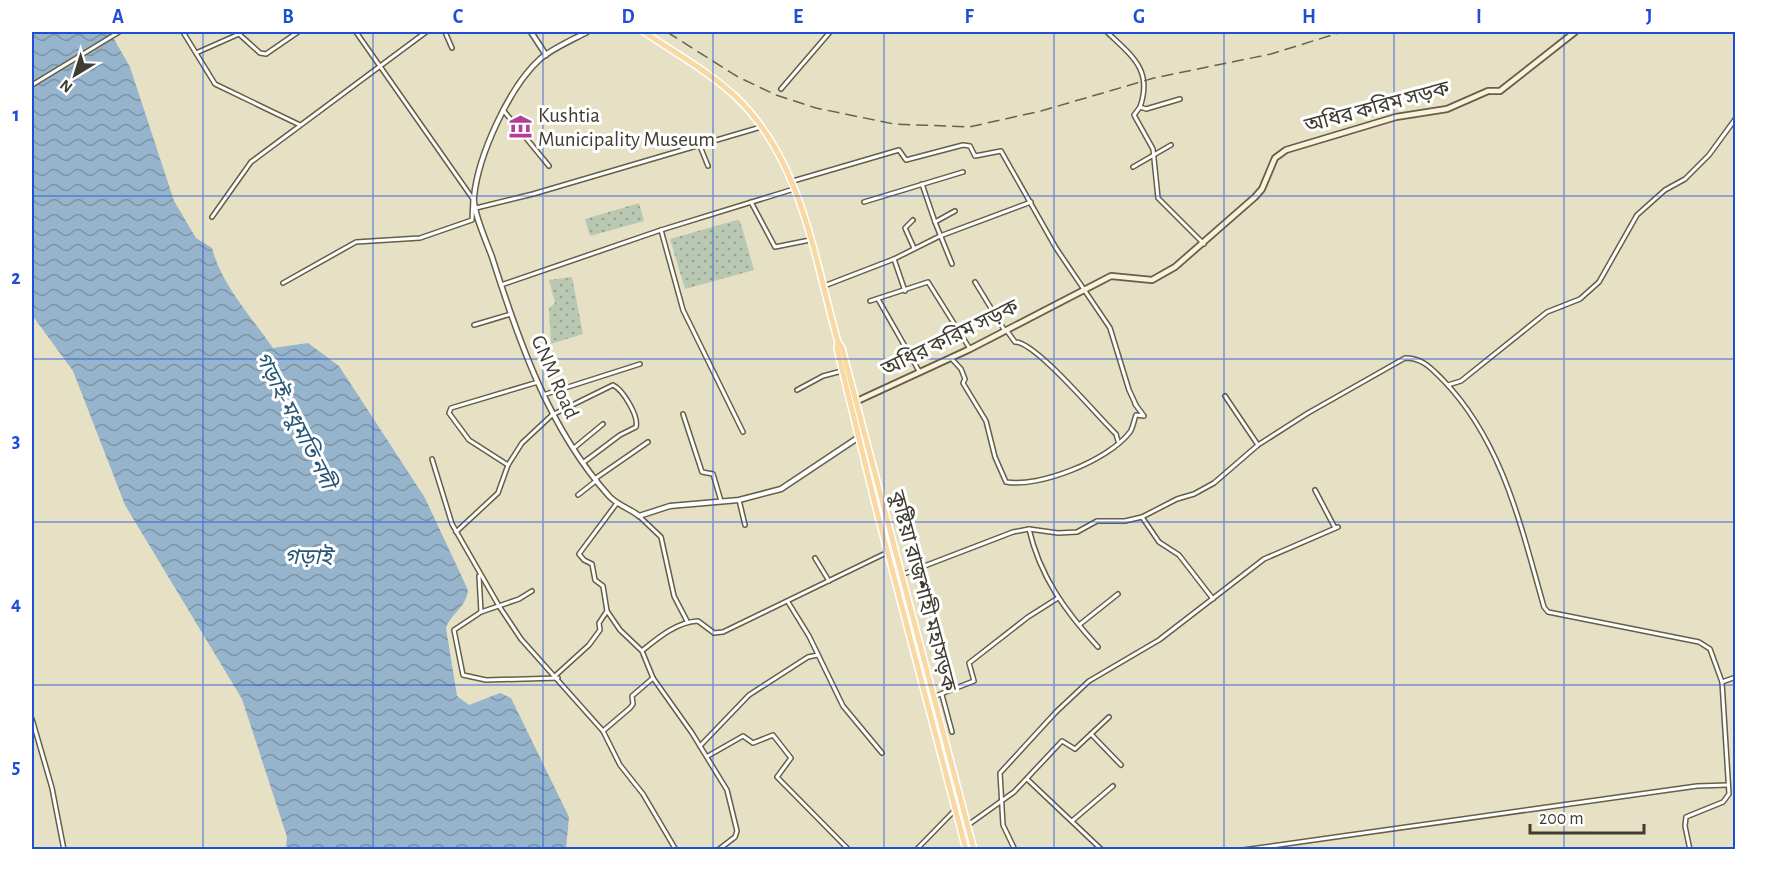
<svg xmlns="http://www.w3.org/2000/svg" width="1767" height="881" viewBox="0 0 1767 881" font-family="'Alegreya Sans','Noto Sans Bengali',sans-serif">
	<defs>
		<pattern id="park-dots" width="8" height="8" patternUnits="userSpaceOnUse" patternTransform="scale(1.5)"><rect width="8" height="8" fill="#b9c8b2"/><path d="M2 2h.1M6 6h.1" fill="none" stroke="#98a491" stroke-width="1.8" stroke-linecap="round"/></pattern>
		<pattern id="water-waves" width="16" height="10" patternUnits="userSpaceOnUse" patternTransform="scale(1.5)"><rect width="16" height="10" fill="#96b4cb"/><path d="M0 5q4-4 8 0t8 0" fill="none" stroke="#7c94a5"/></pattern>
	</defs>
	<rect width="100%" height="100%" fill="#e6e1c4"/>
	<g fill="url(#park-dots)">
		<path d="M639,203L644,221L590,236L585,219Z"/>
		<path d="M737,220L740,221L754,270L685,289L670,239Z"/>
		<path d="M572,277L583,334L551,344L549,308L555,303L549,280Z"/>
	</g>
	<path fill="url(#water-waves)" d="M32,32H110L130,67L174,201L196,238L212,248C221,284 252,318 273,348L308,343L339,366L371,415L425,498L468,590C466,608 451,613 446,628L457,696L469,705L500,693L511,698L569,817L566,849H286L287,837L242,699L125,505L73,371L32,315Z"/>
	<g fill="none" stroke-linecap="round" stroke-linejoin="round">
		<defs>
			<g id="minor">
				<path d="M183,32L215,84L300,125"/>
				<path d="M445,32L452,48"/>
				<path d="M1107,32C1132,56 1153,70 1140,107"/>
				<path d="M196,53L239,34L260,53L266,54L298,32"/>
				<path d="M32,85L119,32"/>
				<path d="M781,89L830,32"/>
				<path d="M1180,99L1146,109L1140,107L1134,115L1153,149L1158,198L1204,244"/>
				<path d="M503,110L549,166"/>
				<path d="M700,146L708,166"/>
				<path d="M1133,167L1171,145"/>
				<path d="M793,181L899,150L906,160L963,145L970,146L975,156L1001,151L1056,248L1110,328L1129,390L1136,405"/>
				<path d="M922,184L935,222"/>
				<path d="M751,202L775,247L810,240"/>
				<path d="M864,202L963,172"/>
				<path d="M476,208L533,194L761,127"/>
				<path d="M212,217L251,162L426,32"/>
				<path d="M913,220L905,228L914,248"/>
				<path d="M661,230L683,310L743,432"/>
				<path d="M894,259L905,291"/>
				<path d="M952,264L935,222L955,211"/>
				<path d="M975,282L1005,331"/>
				<path d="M283,283L356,242L420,238L472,220L473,199L356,32"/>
				<path d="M501,285L661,230L794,189"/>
				<path d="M824,286L894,259L940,236L1031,202"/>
				<path d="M878,299L919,371"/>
				<path d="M870,301L928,282L970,349"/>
				<path d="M474,325L511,314"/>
				<path d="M1007,331L1015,342C1035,341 1098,417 1116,434L1118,441"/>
				<path d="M951,358L961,369L965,379L963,383L986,421L995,457L1006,482C1039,488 1109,460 1130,432C1133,428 1134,420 1136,415L1144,416L1135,404"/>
				<path d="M1448,385L1461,381L1547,312L1580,299L1599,282L1637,215L1665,190L1685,179L1709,155L1736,118"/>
				<path d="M797,390L823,376L842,371"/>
				<path d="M543,395L640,364"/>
				<path d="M1225,396L1258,445"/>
				<path d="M683,414L702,472L713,474L721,501"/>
				<path d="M574,448L603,424"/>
				<path d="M432,459L452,524L499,606L521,639L603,731L620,765L643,794L676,850"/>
				<path d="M508,465L469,440L449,413L451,408L538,382"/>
				<path d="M596,478L648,442"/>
				<path d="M1315,490L1335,528"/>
				<path d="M578,495L597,480"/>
				<path d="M1736,495V504"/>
				<path d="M739,500L745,525"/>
				<path d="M617,503L579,554L584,560L592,564L595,580L603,586L607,611L620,630L642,651L653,678L692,733L727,790L737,831L735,837L718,850"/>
				<path d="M639,516L661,537L674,596L687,621"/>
				<path d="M1142,517L1159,542L1179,555L1213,599"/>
				<path d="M1029,529C1040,577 1066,612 1098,647"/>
				<path d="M456,532L498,493L508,465L522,443L552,415L613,385C623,390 639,416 636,427L620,435L584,462"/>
				<path d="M815,558L829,581"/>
				<path d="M901,575L1013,532L1029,529L1058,533L1077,532L1097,521H1125L1142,517L1177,499L1194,494L1214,483L1258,445L1308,413L1405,358C1423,358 1431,368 1443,380C1503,442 1521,527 1544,607L1548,612L1699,642L1710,649L1722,682L1729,794L1723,802L1686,817L1685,826L1690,850"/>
				<path d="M479,576L481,612L454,630L463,675L486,680L558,678"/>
				<path d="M788,602L809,636L843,706L882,753"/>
				<path d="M481,612L519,599L532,591"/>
				<path d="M1079,625L1118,594"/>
				<path d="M643,650C659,637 677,622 698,621L714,633L723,632L886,553"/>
				<path d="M556,675L589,645L600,630L599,623L607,611"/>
				<path d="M1722,682L1736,677"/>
				<path d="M942,695L952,732"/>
				<path d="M933,697L974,681L969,663L1028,617L1058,598"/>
				<path d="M32,719L52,788L64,850"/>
				<path d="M603,731L630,708L633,704L632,696L653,678"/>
				<path d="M1091,734L1121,765"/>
				<path d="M700,746L749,695L808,657L818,655"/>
				<path d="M708,756L743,736L753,743L773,735L791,758L777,777L849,850"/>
				<path d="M1027,779L1102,850"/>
				<path d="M1072,821L1113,786"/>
				<path d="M968,825L1014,792L1062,741L1075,749L1109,717"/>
				<path d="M916,850L955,810"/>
				<path d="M1015,850L1003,825L1000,773L1056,712L1089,681L1159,640L1264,559L1338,527"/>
				<path d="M1243,850L1697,786L1728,785"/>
			</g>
			<g id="tertiary">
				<path d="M531,32L546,55"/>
				<path d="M587,32C572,40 553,48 540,59C509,87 478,156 474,197C472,210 487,243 492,257C519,342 549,429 609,496C617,505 631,509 639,516L670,506L739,500L781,489L859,437"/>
			</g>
			<path id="secondary" d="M855,402L970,349L1111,276L1152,280L1175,267L1255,197L1262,189L1275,158L1286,150L1396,117L1447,109L1488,91H1500L1575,32"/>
			<g id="trunk">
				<path d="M644,32C675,53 708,71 736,97C802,160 814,258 838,342L842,348L974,850"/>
				<path d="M838,342L837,349L878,516L966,850"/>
			</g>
		</defs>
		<use href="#minor" stroke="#645f46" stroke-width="6"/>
		<use href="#tertiary" stroke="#645f46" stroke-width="7"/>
		<use href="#secondary" stroke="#645f46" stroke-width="8"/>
		<use href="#trunk" stroke="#fff" stroke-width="8"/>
		<use href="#minor" stroke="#fff" stroke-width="3"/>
		<use href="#tertiary" stroke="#fff" stroke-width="4"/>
		<use href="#secondary" stroke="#fcf1dc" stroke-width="4.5"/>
		<use href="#trunk" stroke="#f8d8a3" stroke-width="5"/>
		<path stroke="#646252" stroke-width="1.5" stroke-dasharray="12 6" stroke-linecap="butt" d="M667,32L738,77L776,95L816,108L894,124L969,127L1041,111L1154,78L1271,54L1342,32"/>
	</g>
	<path fill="none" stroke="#1d4ed8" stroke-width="1.5" stroke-opacity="0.55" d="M203,32V850M373,32V850M543,32V850M713,32V850M884,32V850M1054,32V850M1224,32V850M1394,32V850M1564,32V850M32,196H1736M32,359H1736M32,522H1736M32,685H1736"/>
	<defs>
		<symbol id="museum-bare" viewBox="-9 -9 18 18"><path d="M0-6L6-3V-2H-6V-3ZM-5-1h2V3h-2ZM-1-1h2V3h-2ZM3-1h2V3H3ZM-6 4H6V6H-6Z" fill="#b33e97" stroke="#fff" stroke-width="2.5" paint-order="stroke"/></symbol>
	</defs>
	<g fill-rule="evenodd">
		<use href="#museum-bare" x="504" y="110" width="33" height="33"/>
	</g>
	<g text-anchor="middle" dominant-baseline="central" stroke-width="6" stroke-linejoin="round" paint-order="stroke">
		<g font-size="21" fill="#3f3d31" stroke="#fff">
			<text transform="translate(1377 107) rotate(-15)">অধির করিম সড়ক</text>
			<text transform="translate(950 338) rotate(-26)">অধির করিম সড়ক</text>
			<text transform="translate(555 377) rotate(66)">GNM Road</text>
			<text transform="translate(923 591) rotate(75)">কুষ্টিয়া রাজশাহী মহাসড়ক</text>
		</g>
		<g font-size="21" fill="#3f3d31" stroke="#fff" text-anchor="start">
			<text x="538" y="115">Kushtia<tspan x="538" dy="24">Municipality Museum</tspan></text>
		</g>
		<g font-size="22" font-style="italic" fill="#265778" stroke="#fff">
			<text transform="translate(295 420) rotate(63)">গড়াই-মধুমতি নদী</text>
			<text x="308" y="557">গড়াই</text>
		</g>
	</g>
	<rect width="1767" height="881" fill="none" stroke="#ffffff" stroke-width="66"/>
	<g transform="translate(75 75) rotate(218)" stroke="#ffffff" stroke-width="4.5" paint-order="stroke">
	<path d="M0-4.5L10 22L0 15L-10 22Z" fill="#3f3d31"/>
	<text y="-9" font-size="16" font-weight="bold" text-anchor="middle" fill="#3f3d31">N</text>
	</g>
	<path d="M1530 824v9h114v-9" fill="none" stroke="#3f3d31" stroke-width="3"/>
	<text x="1539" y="824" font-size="18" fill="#3f3d31" stroke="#ffffff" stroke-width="4.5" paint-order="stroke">200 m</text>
	<rect x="33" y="33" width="1701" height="815" fill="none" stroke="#1d4ed8" stroke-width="2"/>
	<g font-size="20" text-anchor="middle" font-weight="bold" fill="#1d4ed8">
		<text x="118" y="23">A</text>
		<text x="288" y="23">B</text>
		<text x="458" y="23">C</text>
		<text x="628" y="23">D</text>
		<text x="798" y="23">E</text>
		<text x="969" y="23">F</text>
		<text x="1139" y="23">G</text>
		<text x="1309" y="23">H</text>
		<text x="1479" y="23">I</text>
		<text x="1649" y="23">J</text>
		<text x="16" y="121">1</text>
		<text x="16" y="284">2</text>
		<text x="16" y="447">3</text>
		<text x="16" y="610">4</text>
		<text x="16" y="773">5</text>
	</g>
</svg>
